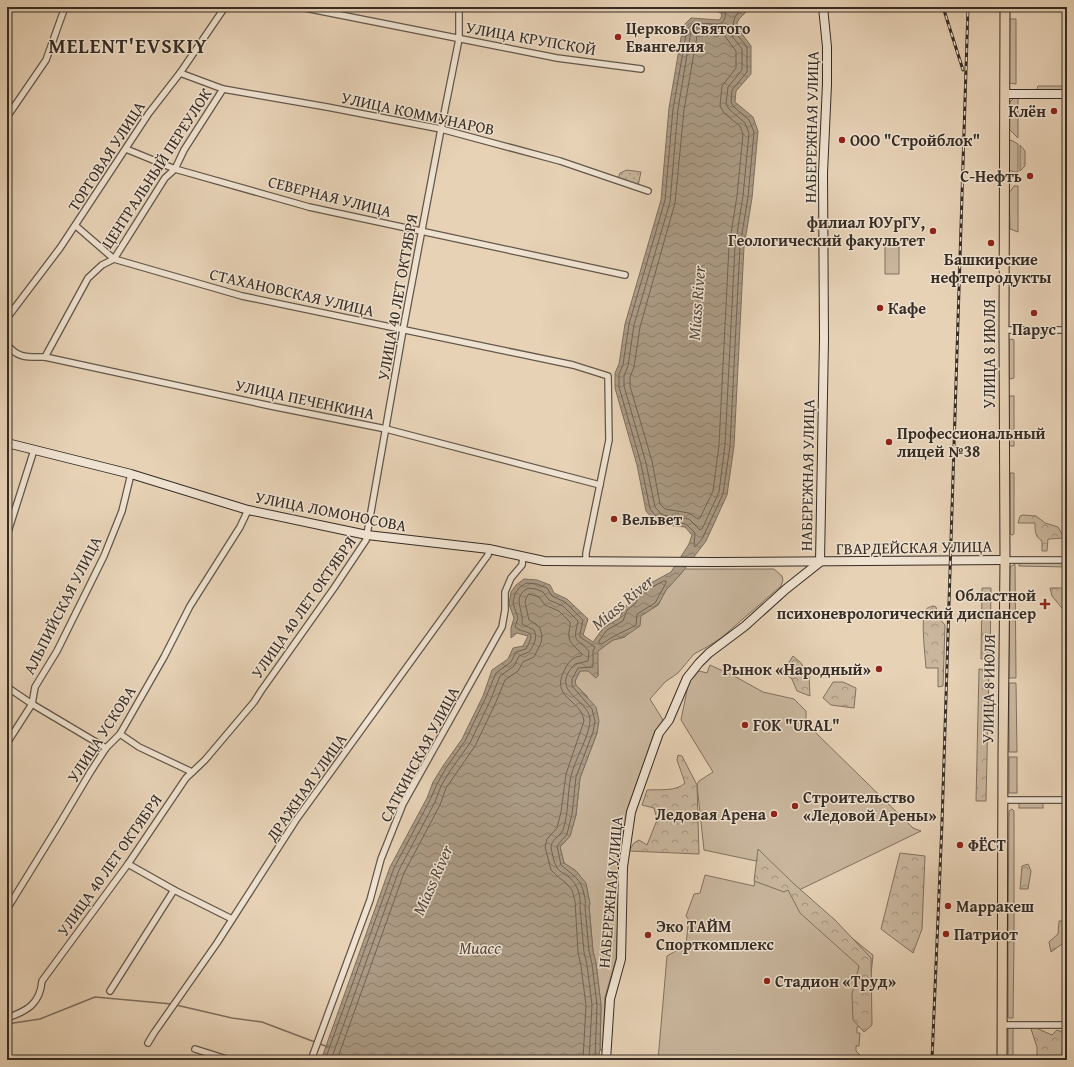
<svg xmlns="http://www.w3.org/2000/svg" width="1074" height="1067" viewBox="0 0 1074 1067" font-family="'Gentium Book Plus',serif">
	<defs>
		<pattern id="forest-crowns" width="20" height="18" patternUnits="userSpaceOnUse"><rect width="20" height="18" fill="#c9b69d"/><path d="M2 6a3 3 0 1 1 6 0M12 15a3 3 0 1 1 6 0" fill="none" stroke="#a49480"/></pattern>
		<pattern id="park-dots" width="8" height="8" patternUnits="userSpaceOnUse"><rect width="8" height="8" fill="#c9b69d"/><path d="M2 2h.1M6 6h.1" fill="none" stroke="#a49480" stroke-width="1.8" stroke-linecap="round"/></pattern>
		<pattern id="water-waves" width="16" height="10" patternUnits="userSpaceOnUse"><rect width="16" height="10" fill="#ab9a84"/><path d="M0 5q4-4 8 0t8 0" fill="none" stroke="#8c7e6c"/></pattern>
	</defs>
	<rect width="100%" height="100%" fill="#e7d2b6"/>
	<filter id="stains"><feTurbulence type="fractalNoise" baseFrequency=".005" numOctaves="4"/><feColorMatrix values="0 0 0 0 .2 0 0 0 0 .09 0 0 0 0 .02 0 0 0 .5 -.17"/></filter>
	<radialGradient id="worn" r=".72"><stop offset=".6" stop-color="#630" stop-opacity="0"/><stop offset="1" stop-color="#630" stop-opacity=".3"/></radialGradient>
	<g fill="#c9b69d" stroke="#807160">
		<path d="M1009,19H1016V84L1009,83Z"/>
		<path d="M1038,86H1067V91H1038L1037,89Z"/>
		<path d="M1014,98H1018V138L1009,129V103Z"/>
		<path d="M1011,140L1018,144V172H1014L1009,170V142Z"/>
		<path d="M1020,145L1025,151V166L1020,171Z"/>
		<path d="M1014,186H1018V232L1010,229L1009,193Z"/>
		<path d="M899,244V274H885V245Z"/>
		<path d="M1011,339L1014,340V378L1011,379L1009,378V340Z"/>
		<rect x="1009" y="396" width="5" height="50"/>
		<path d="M1010,473H1014V534L1012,535L1010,534Z"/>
		<path d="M1019,563H1067V567L1019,566Z"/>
		<path d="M1015,564L1016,678H1009L1010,567Z"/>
		<path d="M684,569H774L782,576L783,580L781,586L721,638L707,647L694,654L678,673L665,682L650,699L663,720L655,731L627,811L620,866L616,959L605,997L603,1050H600L601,1005L596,963L593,951L589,906L590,904L586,884L576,871L564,863L560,847L570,836L576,815L580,778L597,733L587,696L575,685V681L580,671L588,670L596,678L598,676L597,651L613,640L625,637L640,616L658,605L666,590Z"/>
		<path d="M710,665L736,677L763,692L794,699L806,711V730L814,731L913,828L921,831L797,891L756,861L704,850L697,785L699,781L713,772L681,720L689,680L692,679L699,671L707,673Z"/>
		<path d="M1009,683H1016L1017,752H1009Z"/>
		<rect x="1009" y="757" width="8" height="36"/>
		<rect x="1019" y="803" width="24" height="5"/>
		<path d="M1012,809L1014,811V937L1008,934L1009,811Z"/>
		<path d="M705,875L754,886L756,875L796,893L873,955L866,1025L857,1027V1033H860L859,1046H856V1051L862,1057V1060H658L667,956L686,945L688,925L690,922L686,916L694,894L700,893Z"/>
		<path d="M1014,940L1013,1018H1008V943Z"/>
		<rect x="1008" y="1028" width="5" height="32"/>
	</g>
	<g fill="url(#forest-crowns)" stroke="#807160">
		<path d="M1023,515L1036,516L1045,523L1058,527L1064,538L1048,539L1047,551H1042V541C1035,537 1035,531 1035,523H1018L1020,516Z"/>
		<path d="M982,588H991L990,658L981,659Z"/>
		<path d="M1050,588H1067V605L1062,608L1052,596Z"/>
		<path d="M933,606L936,607L939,618L945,625L943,686L938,687V668H926C925,654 921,622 925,611C927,607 930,607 933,606Z"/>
		<path d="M793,656L801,663L809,676L810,696L797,691L792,679L783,672Z"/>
		<path d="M979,669L989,670L986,801H976Z"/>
		<path d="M833,682H843L856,688L854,708L831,705L823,698Z"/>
		<path d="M678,755L682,756L697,785L699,854L629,851L634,843L639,840L647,845L657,820L654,808L642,805L647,790C659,789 676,792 685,783L677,760Z"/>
		<path d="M758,849L793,883L835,920L871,958L872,1025L864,1032L853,1020L852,994L859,966L800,913L788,890L784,892L754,881Z"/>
		<path d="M900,853L925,856L922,929L913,953L881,929Z"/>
		<path d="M1028,864L1031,871L1028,889H1020L1022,866Z"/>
		<path d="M1059,921H1067L1066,941L1051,952L1049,942L1058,934Z"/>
		<path d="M1034,1027L1052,1035L1057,1030L1067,1034V1044L1062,1050V1060H1037V1047L1031,1029Z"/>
	</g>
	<path fill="url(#park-dots)" stroke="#807160" d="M627,170L641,172L638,186L618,179L620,173Z"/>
	<path fill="url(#water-waves)" stroke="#7c6e5e" d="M698,7H747L746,12L739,19L737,23L739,30L751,46V74L736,91L735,102L753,117L758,131L752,198L744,247L734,446L727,495L706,541L680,575L666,590L658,605L641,616L640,626L624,637L613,640L598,651V676L596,678L588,671H580L575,681L576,685L596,707L599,721L597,733L580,778L576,815L570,836L560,847L564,863L576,871L586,883L590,904L589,906L593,951L596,963L601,1005L600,1050L598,1060H321L390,867L427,798L433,782L443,766L462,739L483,696L492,670L508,659L513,648L523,646L528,636L517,633L511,638V628L514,618L509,604L511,592L516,585L524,579L537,580L550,585L554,593L567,599L588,619L583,635L593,642L604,627L620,618L624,607L632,602L638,590L671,572L689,544L692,535L685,527L657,524L646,511L637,465L615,388V373L619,364L625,324L661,200L669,108L683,26L691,18L719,20L721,18L722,14L719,12Z"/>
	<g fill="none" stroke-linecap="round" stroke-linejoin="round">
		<g stroke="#706354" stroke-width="1">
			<path d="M715,7L721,9L725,12C726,18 724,23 718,24L693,23L687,29L673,109L665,200L629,324L623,365L619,374V387L641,464L650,509L659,520L686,524L695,533L694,545L695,547L702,539L723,494L730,446L740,246L748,197L754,132L749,120L733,106L731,102L732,90L747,72V47L735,32L733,24L735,17L743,7"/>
			<path d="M727,26L729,27L732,36L742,49V70L728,87L726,104L729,109L745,123L749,133L743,196L735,246L725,445L719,492L702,529L700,530L689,519L662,515L655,507L646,463L624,386V376L628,366L634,325L670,202L678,109L691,31L695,28L719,29Z"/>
			<path d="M698,34L724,35L736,51V68L722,86L720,106L724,113L740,126L743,134L737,196L729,246L719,445L713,491L700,518L698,519L689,513L665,509L660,504L652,461L630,386V377L634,367L640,327L675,203L684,110L697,36Z"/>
			<path d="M664,581H666V583L655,603L637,614L636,625C624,632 612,636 602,644L599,643V641L607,630L623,621L627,610L635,604L641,593Z"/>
			<path d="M325,1060L394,868L430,800L437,784L446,768L465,741L486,697L496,673L511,662L516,652L526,649C538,627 526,636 515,627L518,618L513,603L515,594L519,588L526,583L537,584L547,588L552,596L565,602L583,620L580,634V637L595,647L593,651V667L578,668L572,679V686L592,709L595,721L593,732L576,777L572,814L567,834L557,846L561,865C572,875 581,878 584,894C585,899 586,902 585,907L589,951L592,964L597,1005L595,1060"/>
			<path d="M331,1060L399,870L435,802L441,786L450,771L470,743L491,699L500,676L514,666L519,656L529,652C534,645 538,638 534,630L522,624C524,609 511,598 528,588L536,589L543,592L549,600L563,606L578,621C573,643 575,637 589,651L588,661L575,664C547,693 591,699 590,721C589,737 575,759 571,776C567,794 569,812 563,830C560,836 551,840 551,847C552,853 554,863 557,868C560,872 565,874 569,877C578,885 581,896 580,907L584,952L587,965L592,1005L589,1060"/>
			<path d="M337,1060L404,873L440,805L446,788L475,746L496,702L505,680L518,671L523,662L534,657L541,643L542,636L540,628L536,624L529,620L525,602L526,598L529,594L539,597L545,605L559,611L570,622C571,625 569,628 569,632C567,643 576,647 582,654L581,656C573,657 569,661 565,669C549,699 581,698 584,721L566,774L561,812L557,828L547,839L545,847L551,870L556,875L566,883L572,890L575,901L578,952L581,966L586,1005L583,1060"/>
		</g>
		<g stroke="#7c6e5e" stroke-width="1.5">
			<path d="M176,1005L232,1018L262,1022L328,1047"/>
			<path d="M7,1024L40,1019L95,997L172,1004"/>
		</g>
		<defs>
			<g id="street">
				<path d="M300,7L557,58L641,69"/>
				<path d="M180,73L223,89L327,107L441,129L560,161L648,191"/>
				<path d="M7,117L46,60L65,7"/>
				<path d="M126,149L175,169L309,207L625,275"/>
				<path d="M76,226L114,259L242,296L573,365L608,376L609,440L586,553V562"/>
				<path d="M7,318L60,248L149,113L180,73L225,7"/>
				<path d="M1004,330H1067"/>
				<path d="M7,344C17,359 29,357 45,357L271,406L386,429L600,485"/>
				<path d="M45,357L88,278L102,265L114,259L165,178L175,169L184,150L223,89"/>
				<path d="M7,535L34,450"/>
				<path d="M1005,560H1067"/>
				<path d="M7,687L32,704L106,748"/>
				<path d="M120,734L139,747L192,772"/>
				<path d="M7,743L32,704L35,687L57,651L104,556L122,511L131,474"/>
				<path d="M1003,800H1067"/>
				<path d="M128,864L174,890L232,919"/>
				<path d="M7,909L60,823L91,771L106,748L120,734L164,657L190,606L240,527L248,510"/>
				<path d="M110,991L174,890"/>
				<path d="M7,1018C27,1011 40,1004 42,981L128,864L186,778L205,760L254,702L261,691L334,588L366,540L403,330L441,129L459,39V7"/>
				<path d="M1002,1025H1067"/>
				<path d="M148,1043L154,1033L217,943L296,820L488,555L489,549"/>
				<path d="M195,1049L230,1060"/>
				<path d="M311,1060L370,900L381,859L403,804L502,627L505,610V592L511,578L522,565L523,557"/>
			</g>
			<g id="secondary">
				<path d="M1005,94H1067"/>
				<path d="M7,443L131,474L248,510L367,535L489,549L544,561L713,562L1005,560"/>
				<path d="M606,1060L610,999L621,959L623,867L631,812L659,733L669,720L687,678L699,663L709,653L745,626L786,589L820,562L824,339L823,173L827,84V47L823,7"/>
			</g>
			<path id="primary" d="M1002,1060L1003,754L1005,560L1004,330L1005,7"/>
		</defs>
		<use href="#street" stroke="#625648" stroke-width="8"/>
		<use href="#secondary" stroke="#362c24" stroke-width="10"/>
		<use href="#primary" stroke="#362c24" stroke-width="11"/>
		<use href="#street" stroke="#efe2d0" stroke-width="5.5"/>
		<use href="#secondary" stroke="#efe2d0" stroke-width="8"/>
		<use href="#primary" stroke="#e7d2b6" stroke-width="9"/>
		<defs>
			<g id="rail">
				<path d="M943,7L963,70"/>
				<path d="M932,1060L942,823L968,7"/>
			</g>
		</defs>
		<use href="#rail" stroke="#362c24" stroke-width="3"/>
		<use href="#rail" stroke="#efe2d0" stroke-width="1.5" stroke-dasharray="4.5" stroke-linecap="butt"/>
	</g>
	<g fill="#8f2418" stroke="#efe2d0" stroke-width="1.5">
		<circle cx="618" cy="37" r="4"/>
		<circle cx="1054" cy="111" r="4"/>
		<circle cx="842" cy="140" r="4"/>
		<circle cx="1030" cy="176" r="4"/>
		<circle cx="933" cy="231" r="4"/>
		<circle cx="991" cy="243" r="4"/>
		<circle cx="880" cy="308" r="4"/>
		<circle cx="1034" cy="313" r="4"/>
		<circle cx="889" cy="442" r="4"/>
		<circle cx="614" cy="519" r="4"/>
		<path d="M1043 598h4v4h4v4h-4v4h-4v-4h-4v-4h4z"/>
		<circle cx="879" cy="669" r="4"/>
		<circle cx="745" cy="725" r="4"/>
		<circle cx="795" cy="806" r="4"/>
		<circle cx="774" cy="814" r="4"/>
		<circle cx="960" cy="845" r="4"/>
		<circle cx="948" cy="906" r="4"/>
		<circle cx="946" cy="934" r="4"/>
		<circle cx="648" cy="935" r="4"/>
		<circle cx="767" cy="981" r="4"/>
	</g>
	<g text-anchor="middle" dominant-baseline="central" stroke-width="3" stroke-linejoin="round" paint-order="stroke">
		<g font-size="16" font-weight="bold" fill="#362c24" stroke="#efe2d0" text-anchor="start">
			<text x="626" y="28">Церковь Святого<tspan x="626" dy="18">Евангелия</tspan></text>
			<text x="1046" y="111" text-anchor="end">Клён</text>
			<text x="850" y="140">ООО "Стройблок"</text>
			<text x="1022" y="176" text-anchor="end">С-Нефть</text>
			<text x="925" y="222" text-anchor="end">филиал ЮУрГУ,<tspan x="925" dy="18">Геологический факультет</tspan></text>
			<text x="991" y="259" text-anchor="middle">Башкирские<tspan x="991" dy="18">нефтепродукты</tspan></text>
			<text x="888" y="308">Кафе</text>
			<text x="1034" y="329" text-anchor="middle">Парус</text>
			<text x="897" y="433">Профессиональный<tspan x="897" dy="18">лицей №38</tspan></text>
			<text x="622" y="519">Вельвет</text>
			<text x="1036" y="595" text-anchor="end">Областной<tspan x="1036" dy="18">психоневрологический диспансер</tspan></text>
			<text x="871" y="669" text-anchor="end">Рынок «Народный»</text>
			<text x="753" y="725">FOK "URAL"</text>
			<text x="803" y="797">Строительство<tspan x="803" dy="18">«Ледовой Арены»</tspan></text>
			<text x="766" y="814" text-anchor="end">Ледовая Арена</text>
			<text x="968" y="845">ФЁСТ</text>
			<text x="956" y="906">Марракеш</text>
			<text x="656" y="926">Эко ТАЙМ<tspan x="656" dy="18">Спорткомплекс</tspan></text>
			<text x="954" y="934">Патриот</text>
			<text x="775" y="981">Стадион «Труд»</text>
		</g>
		<g font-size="16" fill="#362c24" stroke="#efe2d0">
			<text transform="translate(531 38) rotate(10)">УЛИЦА КРУПСКОЙ</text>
			<text transform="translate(418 113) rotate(12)">УЛИЦА КОММУНАРОВ</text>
			<text transform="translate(811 127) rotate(-89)">НАБЕРЕЖНАЯ УЛИЦА</text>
			<text transform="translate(106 156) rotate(-57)">ТОРГОВАЯ УЛИЦА</text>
			<text transform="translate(156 168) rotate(-57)">ЦЕНТРАЛЬНЫЙ ПЕРЕУЛОК</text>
			<text transform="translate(330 196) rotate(14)">СЕВЕРНАЯ УЛИЦА</text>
			<text transform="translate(292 292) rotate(13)">СТАХАНОВСКАЯ УЛИЦА</text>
			<text transform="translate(397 297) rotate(-80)">УЛИЦА 40 ЛЕТ ОКТЯБРЯ</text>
			<text transform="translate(989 354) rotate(-90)">УЛИЦА 8 ИЮЛЯ</text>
			<text transform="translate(305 399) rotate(12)">УЛИЦА ПЕЧЕНКИНА</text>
			<text transform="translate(807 475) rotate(-89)">НАБЕРЕЖНАЯ УЛИЦА</text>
			<text transform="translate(331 511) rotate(11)">УЛИЦА ЛОМОНОСОВА</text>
			<text transform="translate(914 547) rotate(-1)">ГВАРДЕЙСКАЯ УЛИЦА</text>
			<text transform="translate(62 605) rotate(-63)">АЛЬПИЙСКАЯ УЛИЦА</text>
			<text transform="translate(303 607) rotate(-55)">УЛИЦА 40 ЛЕТ ОКТЯБРЯ</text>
			<text transform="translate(988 689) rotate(-89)">УЛИЦА 8 ИЮЛЯ</text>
			<text transform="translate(101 734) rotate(-57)">УЛИЦА УСКОВА</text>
			<text transform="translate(419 754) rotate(-62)">САТКИНСКАЯ УЛИЦА</text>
			<text transform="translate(306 787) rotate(-55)">ДРАЖНАЯ УЛИЦА</text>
			<text transform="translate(109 865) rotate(-55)">УЛИЦА 40 ЛЕТ ОКТЯБРЯ</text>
			<text transform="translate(610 892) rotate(-85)">НАБЕРЕЖНАЯ УЛИЦА</text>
		</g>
		<g font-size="17" font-style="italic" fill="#53483c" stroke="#efe2d0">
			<text transform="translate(696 303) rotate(-86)">Miass River</text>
			<text transform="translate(622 602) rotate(-40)">Miass River</text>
			<text transform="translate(432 880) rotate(-66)">Miass River</text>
			<text x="480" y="947">Миасс</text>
		</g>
		<g font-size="20" font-weight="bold" letter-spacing="1" fill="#362c24" stroke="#efe2d0">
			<text x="128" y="45">MELENT'EVSKIY</text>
		</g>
	</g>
	<rect width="1074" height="1067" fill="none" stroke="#e7d2b6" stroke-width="24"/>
	<rect x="8" y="8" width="1058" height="1051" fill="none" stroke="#362c24" stroke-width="2"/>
	<rect x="12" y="12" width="1050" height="1043" fill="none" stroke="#362c24"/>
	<rect width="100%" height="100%" filter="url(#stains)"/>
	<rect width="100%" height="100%" fill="url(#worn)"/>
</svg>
